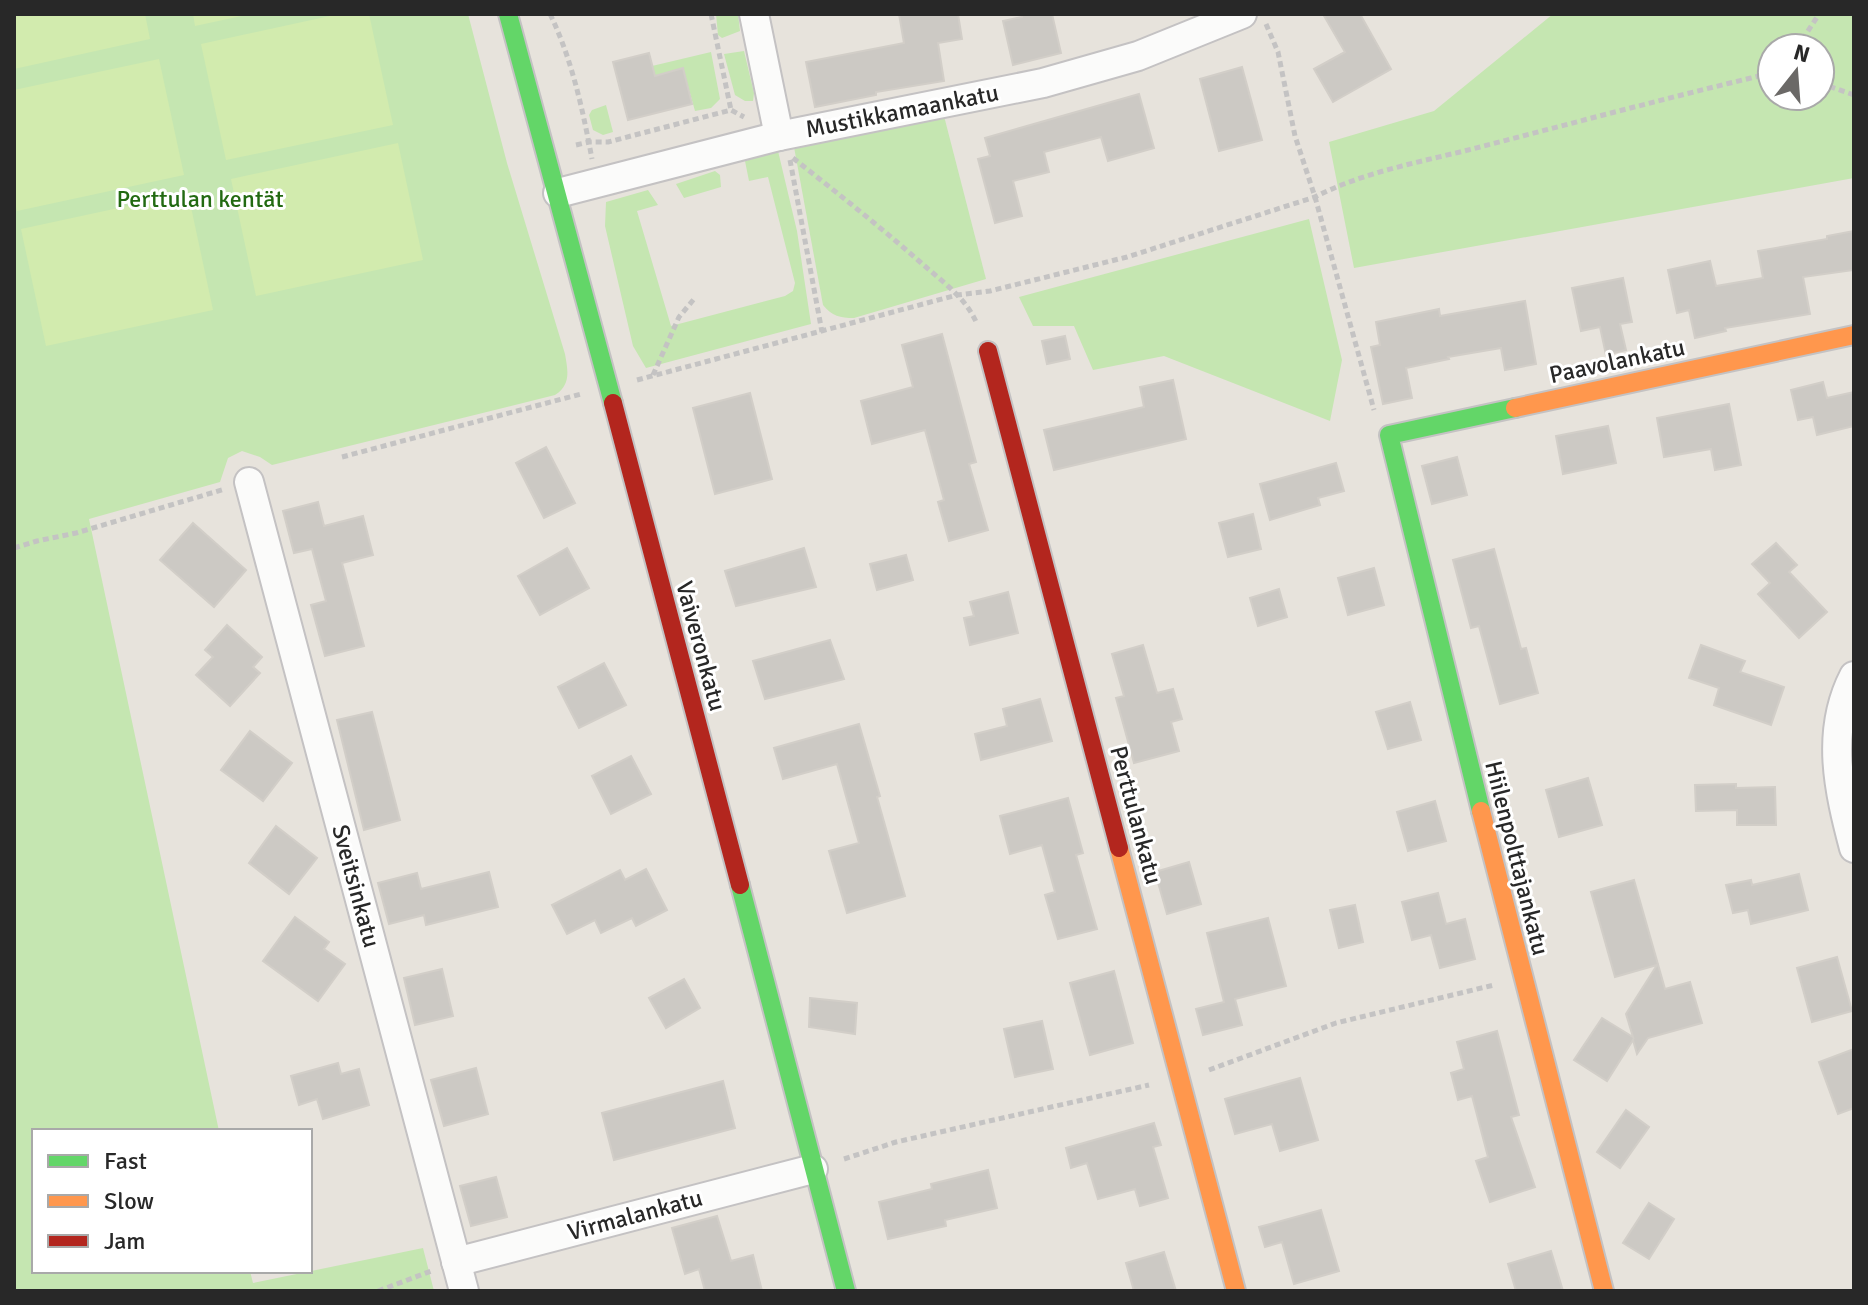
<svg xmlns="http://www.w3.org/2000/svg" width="1868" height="1305" viewBox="0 0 1868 1305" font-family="Signika,sans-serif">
	<rect width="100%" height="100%" fill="#e7e3dc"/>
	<g fill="#c5e6b1" fill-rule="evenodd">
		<path d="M14,14H468L507,163L565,354C568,371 571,385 555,395L272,465L260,457L242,451L228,458L220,482L89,519L219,1131H34V1271H250L253,1283L423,1248L434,1291H14Z"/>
		<path d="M716,14H738L740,31L722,38L718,35Z"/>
		<path d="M1553,14H1854V178L1354,268L1329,142L1434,111ZM1772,48H1820V96H1772Z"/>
		<path d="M744,51L754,93L753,101H745L735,95L724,54Z"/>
		<path d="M711,52L720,99L711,108L695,111L683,68L655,76L652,66Z"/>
		<path d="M606,105L613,132L603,135L593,130L589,115L592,110Z"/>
		<path d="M944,116L986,279L854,318C840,318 832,316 823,305L794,147Z"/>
		<path d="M778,151L797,231L811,324L646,368L633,346L605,226L606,202L648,190L658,205L637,211L671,326L785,296L793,291L795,283L768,177L749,181L745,161Z"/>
		<path d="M715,171L720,175L721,187L684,198L676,184Z"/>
		<path d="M1309,219L1342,360L1330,421L1164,356L1093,370L1074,326H1033L1019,297Z"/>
	</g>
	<g fill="#d2ebae">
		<path d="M14,14H145L150,39L14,69Z"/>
		<path d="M193,14H251L195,26Z"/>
		<path d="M339,14H369L393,125L226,160L201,44Z"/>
		<path d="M159,59L184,175L17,211L14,200V90Z"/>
		<path d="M398,143L423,260L256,296L231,179Z"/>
		<path d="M188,193L213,310L46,346L21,229Z"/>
	</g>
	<g fill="#ccc9c4" stroke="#d2cec8" stroke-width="2">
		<path d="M899,14H958L962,39L938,43L944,81L876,92V95L815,107L806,62L904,43Z"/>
		<path d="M1021,14H1052L1061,53L1013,65L1003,21L1022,17Z"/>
		<path d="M1323,14H1360L1391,69L1333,102L1314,69L1345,52Z"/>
		<path d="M649,53L655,76L683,68L692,104L628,120L613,62Z"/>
		<path d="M1242,67L1262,140L1219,151L1200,79Z"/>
		<path d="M1139,94L1154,148L1108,161L1101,137L1044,152L1049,172L1013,181L1022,216L995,223L978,159L990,156L985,138Z"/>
		<path d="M1854,231V270L1803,277L1810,314L1725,328L1726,331L1695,338L1689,310L1677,313L1668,270L1710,261L1716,286L1763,278L1758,251L1827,239V236Z"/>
		<path d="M1623,278L1632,322L1620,324L1626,350L1606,355L1600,327L1581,331L1572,288Z"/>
		<path d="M1525,301L1536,364L1505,370L1501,348L1448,357L1449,359L1406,368L1412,398L1383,404L1371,347L1380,345L1376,322L1439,309L1440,316Z"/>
		<path d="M942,334L976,462L969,464L988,530L949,541L938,502L944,500L925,430L872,444L861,401L913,387L902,345Z"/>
		<path d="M1065,336L1070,359L1047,364L1042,341Z"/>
		<path d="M1173,380L1186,439L1054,470L1044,430L1144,407L1140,387Z"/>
		<path d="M1823,382L1827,398L1854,392V426L1817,435L1813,417L1798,420L1791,390Z"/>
		<path d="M750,393L772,479L715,494L693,408Z"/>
		<path d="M1729,404L1741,465L1715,470L1711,449L1664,457L1657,418Z"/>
		<path d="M1608,426L1616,463L1563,474L1556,436Z"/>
		<path d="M546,447L575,503L544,518L516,463Z"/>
		<path d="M1457,457L1467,495L1432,504L1422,466Z"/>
		<path d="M1336,463L1344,491L1318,498L1320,505L1270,520L1260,484Z"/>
		<path d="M318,502L324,526L363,516L373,555L342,563L364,646L325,656L311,605L326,601L312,549L294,553L283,511Z"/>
		<path d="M1253,514L1261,549L1228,557L1219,523Z"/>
		<path d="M193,523L246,570L214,607L160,560Z"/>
		<path d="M1776,543L1797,565L1789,572L1827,612L1799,638L1758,594L1770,583L1752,564Z"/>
		<path d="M567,548L589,588L540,615L518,576Z"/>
		<path d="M804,548L816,587L736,606L725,571Z"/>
		<path d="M1494,549L1521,649L1526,648L1538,693L1500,704L1479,626L1471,628L1453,560Z"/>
		<path d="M906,555L913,580L877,590L870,564Z"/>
		<path d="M1374,568L1384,605L1348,615L1338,578Z"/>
		<path d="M1279,589L1287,617L1258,626L1250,598Z"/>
		<path d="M1008,592L1018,633L970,645L964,618L974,616L970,602Z"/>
		<path d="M227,625L262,657L253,667L260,673L230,706L196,675L213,657L205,650Z"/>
		<path d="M830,640L844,679L765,699L753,661Z"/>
		<path d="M1143,645L1157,693L1173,689L1182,719L1171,722L1179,751L1134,763L1116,698L1124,696L1112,654Z"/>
		<path d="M1701,645L1745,661L1740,672L1784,687L1771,725L1714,705L1719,688L1689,678Z"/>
		<path d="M604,663L626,705L579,728L558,687Z"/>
		<path d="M1040,699L1052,741L981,760L975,734L1007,726L1003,709Z"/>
		<path d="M1410,702L1421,740L1388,749L1376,712Z"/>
		<path d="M372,712L400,820L364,830L337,720Z"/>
		<path d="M859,724L880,796L877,797L905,896L847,913L829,851L859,843L837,764L783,779L774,748Z"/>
		<path d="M250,731L292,763L263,801L221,770Z"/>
		<path d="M631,756L651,794L611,814L592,776Z"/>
		<path d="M1588,778L1602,825L1559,837L1546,790Z"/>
		<path d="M1736,784V788L1775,787L1776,825H1737V810L1696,811L1695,785Z"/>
		<path d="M1068,798L1083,853L1076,855L1097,929L1058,939L1045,895L1055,892L1042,845L1010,854L1000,816Z"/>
		<path d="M1435,801L1446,841L1408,851L1397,812Z"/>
		<path d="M276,826L317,858L289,894L249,863Z"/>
		<path d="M1189,862L1201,904L1167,914L1155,872Z"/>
		<path d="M646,869L667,910L636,926L632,918L601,933L595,920L567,934L552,905L620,870L625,880Z"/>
		<path d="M489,872L498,907L426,925L424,915L389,924L378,883L417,873L421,889Z"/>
		<path d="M1799,874L1808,910L1751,924L1748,910L1733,913L1726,885L1751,880L1752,885Z"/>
		<path d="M1634,880L1665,989L1690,982L1702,1023L1648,1038L1637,1054L1633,1040L1607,1081L1574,1060L1602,1018L1633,1037L1626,1014L1657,965L1615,977L1591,892Z"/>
		<path d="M1438,893L1446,924L1465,919L1475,959L1440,968L1431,935L1412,940L1402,902Z"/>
		<path d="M1355,905L1363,942L1339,948L1330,910Z"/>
		<path d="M295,917L329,942L324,949L345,964L318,1001L263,961Z"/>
		<path d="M1268,918L1286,986L1235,999L1242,1025L1203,1035L1196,1009L1224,1002L1207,933Z"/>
		<path d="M1837,957L1852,1011L1812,1022L1797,968Z"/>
		<path d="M442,969L453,1016L415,1025L404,978Z"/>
		<path d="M1114,971L1133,1043L1090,1055L1070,983Z"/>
		<path d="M684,979L700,1008L666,1028L649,998Z"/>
		<path d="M810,998L857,1003L855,1034L809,1027Z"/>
		<path d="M1042,1021L1053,1069L1015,1077L1004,1029Z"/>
		<path d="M1497,1031L1519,1115L1511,1117L1535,1187L1490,1202L1476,1161L1488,1157L1472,1096L1458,1100L1451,1073L1464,1069L1457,1042Z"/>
		<path d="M1854,1049V1108L1838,1114L1819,1062Z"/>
		<path d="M338,1063L341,1074L359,1069L369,1105L323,1119L317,1099L299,1105L291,1076Z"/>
		<path d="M476,1068L488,1114L444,1126L431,1080Z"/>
		<path d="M1300,1078L1318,1140L1280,1151L1272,1124L1235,1134L1225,1099Z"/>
		<path d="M723,1081L735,1128L614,1160L602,1113Z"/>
		<path d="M1626,1110L1649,1127L1620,1168L1597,1152Z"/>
		<path d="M1154,1123L1161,1145L1153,1147L1168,1198L1140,1206L1135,1189L1098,1199L1087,1163L1071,1168L1066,1148Z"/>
		<path d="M988,1170L997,1208L945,1220L946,1226L888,1239L879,1202L932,1189L931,1184Z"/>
		<path d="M496,1177L507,1217L471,1226L460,1186Z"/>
		<path d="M1649,1203L1674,1219L1649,1259L1623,1243Z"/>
		<path d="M1321,1210L1339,1271L1294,1284L1282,1242L1265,1247L1259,1227Z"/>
		<path d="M717,1216L731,1261L753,1255L762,1291H705L699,1269L685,1274L672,1228Z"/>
		<path d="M1551,1251L1563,1291H1516L1508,1264Z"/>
		<path d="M1164,1252L1176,1291H1134L1126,1263Z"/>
	</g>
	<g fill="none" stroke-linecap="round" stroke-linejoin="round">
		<defs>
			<g id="street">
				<path d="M754,14L779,136"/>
				<path d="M558,193L779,136L1043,83L1138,56L1242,14"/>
				<path d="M249,482L464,1291"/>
				<path d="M1854,676C1825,732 1839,791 1854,848"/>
				<path d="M456,1262L813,1169"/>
			</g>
			<g id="fast">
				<path d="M508,14L613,403"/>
				<path d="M1481,811L1389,435L1515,408"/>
				<path d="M740,885L846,1291"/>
			</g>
			<g id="slow">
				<path d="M1515,408L1854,335"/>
				<path d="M1481,811L1604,1291"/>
				<path d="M1119,848L1236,1291"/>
			</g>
			<g id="jam">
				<path d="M988,351L1119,848"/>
				<path d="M613,403L740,885"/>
			</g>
		</defs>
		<use href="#street" stroke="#c4c2c3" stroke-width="32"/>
		<use href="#fast" stroke="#c4c2c3" stroke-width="22"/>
		<use href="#slow" stroke="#c4c2c3" stroke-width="22"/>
		<use href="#jam" stroke="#c4c2c3" stroke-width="22"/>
		<g stroke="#c4c3c3" stroke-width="5" stroke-dasharray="6 4" stroke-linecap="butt">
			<path d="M550,14C572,59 583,111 592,159"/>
			<path d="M711,14L731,110"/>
			<path d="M1266,24L1278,52L1295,136L1315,197L1374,410"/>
			<path d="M1797,48L1819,14"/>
			<path d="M1820,83L1854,95"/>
			<path d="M576,145L589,142H608L731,110L744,117"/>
			<path d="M793,158C836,192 878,225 919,261C940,280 966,297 977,324"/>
			<path d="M790,160L822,332"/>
			<path d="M653,375L679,317L694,299"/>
			<path d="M637,380L957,295L990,291L1127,257L1315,197C1365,171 1426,161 1480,147C1577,122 1674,96 1772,73"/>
			<path d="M342,457L581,394"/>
			<path d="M14,548L37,541L76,533L225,489"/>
			<path d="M1209,1070L1336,1023L1494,985"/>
			<path d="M844,1159L896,1142L1149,1085"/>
			<path d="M378,1291L434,1270"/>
		</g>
		<use href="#street" stroke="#fbfbfa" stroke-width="28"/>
		<use href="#fast" stroke="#63d668" stroke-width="18"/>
		<use href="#slow" stroke="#ff974d" stroke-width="18"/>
		<use href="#jam" stroke="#b3261e" stroke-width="18"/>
	</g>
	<g text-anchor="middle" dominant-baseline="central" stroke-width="6" stroke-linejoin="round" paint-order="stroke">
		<g font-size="24" fill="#282828" stroke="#fff">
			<text transform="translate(902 111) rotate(-11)">Mustikkamaankatu</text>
			<text transform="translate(1617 361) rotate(-12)">Paavolankatu</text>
			<text transform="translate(701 646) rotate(75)">Vaiveronkatu</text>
			<text transform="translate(1136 815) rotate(75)">Perttulankatu</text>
			<text transform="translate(1517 858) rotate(76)">Hiilenpolttajankatu</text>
			<text transform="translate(356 886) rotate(75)">Sveitsinkatu</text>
			<text transform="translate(635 1215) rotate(-15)">Virmalankatu</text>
		</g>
		<g font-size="24" fill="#226a12" stroke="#fff">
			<text x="200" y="199">Perttulan kentät</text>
		</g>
	</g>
	<rect width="1868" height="1305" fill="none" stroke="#282828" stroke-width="32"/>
	<rect x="32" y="1129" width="280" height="144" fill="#ffffff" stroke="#a9a9a9" stroke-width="2"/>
	<rect x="48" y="1155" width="40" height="12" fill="#63d668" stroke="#a9a9a9" stroke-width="2"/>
	<text x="104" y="1169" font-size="24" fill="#282828">Fast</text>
	<rect x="48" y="1195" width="40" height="12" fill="#ff974d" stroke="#a9a9a9" stroke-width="2"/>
	<text x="104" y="1209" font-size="24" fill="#282828">Slow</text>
	<rect x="48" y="1235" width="40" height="12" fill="#b3261e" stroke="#a9a9a9" stroke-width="2"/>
	<text x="104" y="1249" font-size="24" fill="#282828">Jam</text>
	<g transform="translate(1796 72) rotate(17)"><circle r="38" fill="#ffffff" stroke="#a9a9a9" stroke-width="2"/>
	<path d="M0-6L14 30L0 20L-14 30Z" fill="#6b6967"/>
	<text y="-12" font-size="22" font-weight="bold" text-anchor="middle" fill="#282828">N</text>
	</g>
</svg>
